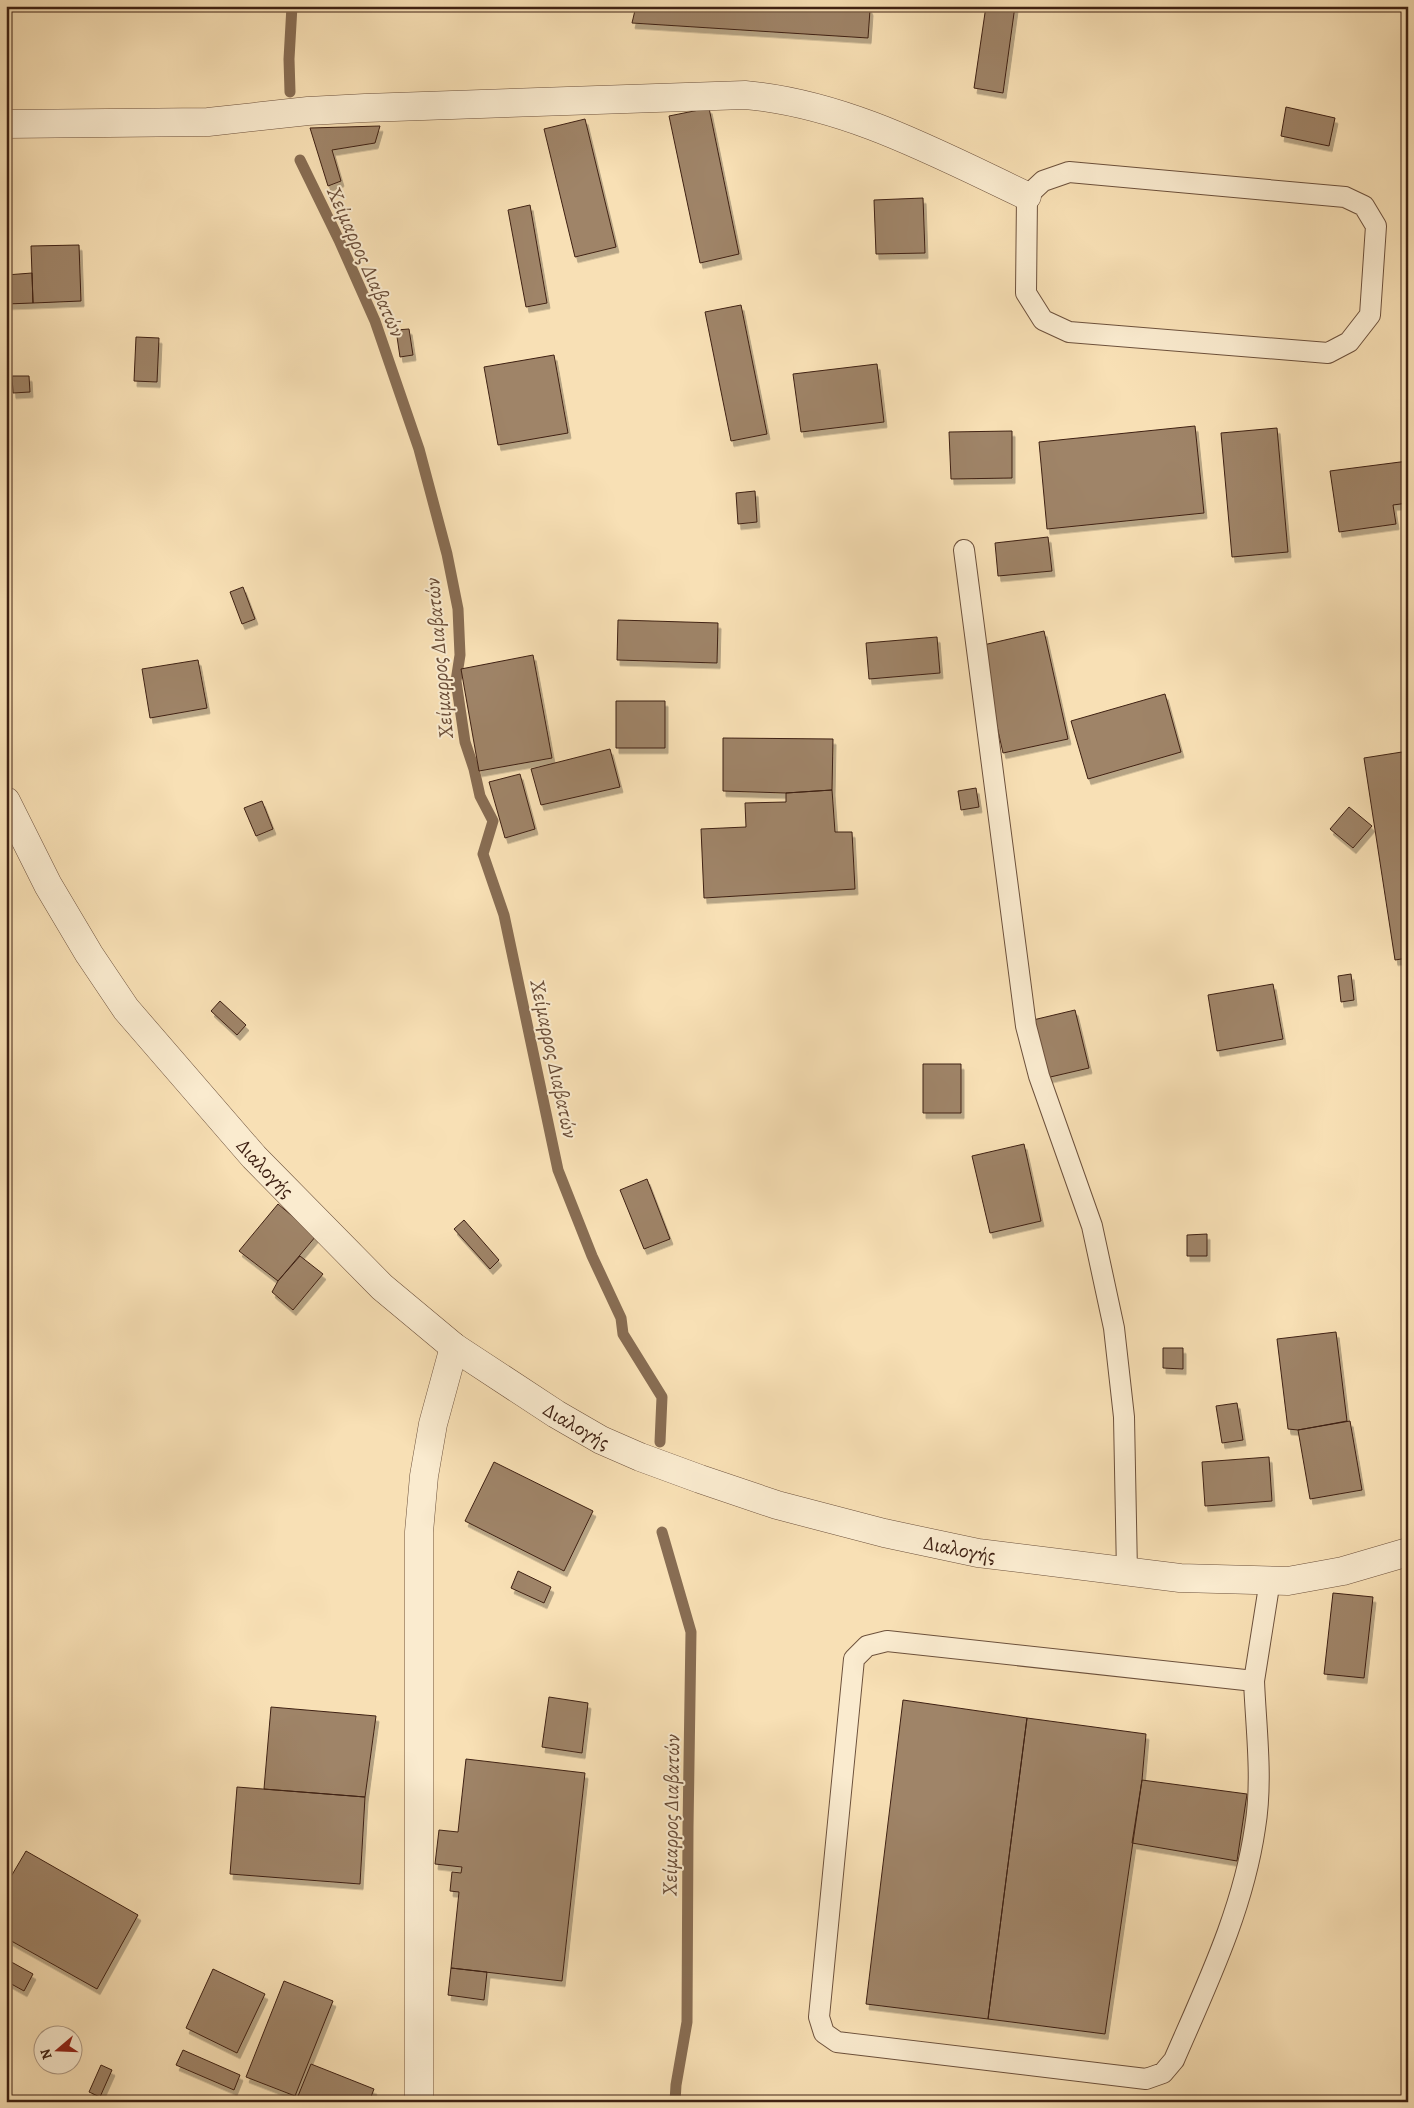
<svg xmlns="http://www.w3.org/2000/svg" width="1414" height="2108" viewBox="0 0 1414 2108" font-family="Alegreya,serif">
<defs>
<filter id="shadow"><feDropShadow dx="3" dy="5.5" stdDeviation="0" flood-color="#0004"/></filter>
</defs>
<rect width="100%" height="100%" fill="#f8e0b5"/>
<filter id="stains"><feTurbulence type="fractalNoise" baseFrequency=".004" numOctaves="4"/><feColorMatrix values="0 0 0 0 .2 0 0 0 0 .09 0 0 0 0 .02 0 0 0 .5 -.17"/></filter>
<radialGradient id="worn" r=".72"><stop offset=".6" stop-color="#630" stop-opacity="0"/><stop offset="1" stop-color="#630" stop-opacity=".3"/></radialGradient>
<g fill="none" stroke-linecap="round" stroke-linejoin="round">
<path stroke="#886d53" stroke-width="11" d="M290 92 289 59 292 6
M300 160 339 240 375 321 419 449 447 554 458 609 460 655 456 681 465 742 474 769 480 796 493 821 483 854 504 915 558 1170 592 1256 621 1318 623 1334 662 1397 660 1442
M662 1532 691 1632 688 1828 687 2022 676 2085 675 2102"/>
</g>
<path fill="#9f8467" stroke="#3f2113" filter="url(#shadow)" d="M636 6H868L870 10 868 38 632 23Z
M986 6H1015L1003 93 974 88Z
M1286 107 1335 118 1329 146 1281 136Z
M709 108 739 254 700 263 669 116Z
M585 119 616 247 575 257 544 129Z
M380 126 375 143 332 150 341 181 328 186 310 128Z
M923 198 925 253 876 254 874 200Z
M530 205 547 303 526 307 508 210Z
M79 245 81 301 33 303 31 246Z
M32 273 33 303 6 304V275Z
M741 305 767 434 731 441 705 312Z
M409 329 413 355 400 357 396 330Z
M136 337 159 338 157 382 134 381Z
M554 355 568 433 498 445 484 367Z
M877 364 884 422 801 432 793 374Z
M12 376H29L30 392 13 393Z
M1195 426 1204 513 1047 529 1039 442Z
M1277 428 1288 552 1232 557 1221 433Z
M1012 431V478L951 479 949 432Z
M1408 461V503L1393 505 1396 524 1339 532 1330 471Z
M755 491 757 522 738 524 736 493Z
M1048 537 1052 571 998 576 995 543Z
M243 587 255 619 242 624 230 592Z
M618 620 718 623 717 663 617 660Z
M1044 631 1068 739 1003 753 979 646Z
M937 637 940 673 869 679 866 643Z
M533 655 552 758 479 771 461 669Z
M198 660 207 708 150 718 142 669Z
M1165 694 1181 752 1088 779 1071 721Z
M616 701H665V748H616Z
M723 738 833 739 832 790 786 793 723 791Z
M610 749 620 787 541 805 531 769Z
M1402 752 1408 787V958L1395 960 1364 758Z
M520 774 535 829 505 838 489 782Z
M976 788 979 807 961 810 958 791Z
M832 790 835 832H852L855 889 704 898 701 829 746 827 745 803 786 802V793Z
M262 801 273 829 256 836 244 808Z
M1349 807 1372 826 1353 848 1330 829Z
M1351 974 1354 1000 1341 1002 1338 976Z
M1273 984 1283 1039 1217 1051 1208 995Z
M220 1001 246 1025 237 1035 211 1011Z
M1075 1010 1089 1068 1046 1078 1033 1020Z
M923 1064H961V1113H923Z
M1024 1144 1041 1221 990 1233 972 1156Z
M647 1179 670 1239 644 1249 620 1190Z
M278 1204 316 1236 278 1281 239 1251Z
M464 1220 499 1260 490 1269 454 1229Z
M1207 1234V1256H1187V1235Z
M300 1256 323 1274 293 1310 272 1292 278 1281Z
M1336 1332 1347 1421 1298 1430 1288 1429 1277 1339Z
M1163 1348H1183V1369L1163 1368Z
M1237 1403 1243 1440 1222 1443 1216 1406Z
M1350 1421 1362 1490 1310 1499 1298 1430Z
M1269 1457 1272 1501 1205 1506 1202 1462Z
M494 1462 593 1511 564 1571 465 1521Z
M518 1571 551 1587 544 1603 511 1588Z
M1333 1593 1373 1597 1364 1678 1324 1674Z
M549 1697 588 1703 582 1753 542 1747Z
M903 1700 1027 1718 988 2019 866 2004Z
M271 1707 376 1716 365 1797 264 1789Z
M1027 1718 1146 1734 1142 1780 1105 2034 988 2019Z
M466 1759 585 1773 562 1981 451 1968 459 1892 450 1891 452 1872 461 1873 462 1867 435 1864 439 1830 458 1832Z
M1142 1780 1247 1794 1237 1861 1132 1843Z
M237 1787 365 1797 360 1884 230 1874Z
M26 1851 138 1915 97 1989 6 1938V1885Z
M6 1959 33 1974 24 1991 6 1981Z
M451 1968 487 1972 484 2000 448 1995Z
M213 1969 265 1994 237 2053 186 2028Z
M284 1981 333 2001 295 2096 246 2077Z
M183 2050 240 2075 234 2090 176 2065Z
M311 2064 374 2089 369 2102 296 2101Z
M101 2065 112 2070 100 2097 89 2092Z"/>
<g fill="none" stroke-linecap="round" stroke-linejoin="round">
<defs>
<path id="lane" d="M1069 172 1345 197 1364 206 1376 226 1370 315 1349 342 1328 353 1069 332 1043 320 1026 293 1027 196 1043 181Z
M964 550 1026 1026 1039 1076 1092 1226 1114 1328 1124 1417 1127 1573
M1254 1681C1256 1729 1263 1780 1255 1828 1243 1910 1207 1984 1174 2060L1163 2073 1146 2079 837 2042 824 2033 819 2017 854 1659 867 1646 887 1641 1254 1681 1270 1580"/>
<g id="street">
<path d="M6 124 208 122 308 111 365 108 745 95C846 104 936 153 1027 196"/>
<path id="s1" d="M6 801 48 885 89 954 126 1009 254 1157 382 1287 454 1347 556 1414 601 1440 640 1457 700 1479 777 1505 884 1533 978 1553 1180 1578 1288 1581 1343 1571 1408 1552"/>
<path d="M419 2102V1532L424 1476 433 1424 454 1347"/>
</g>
</defs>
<use href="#lane" stroke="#6d513c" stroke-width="22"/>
<use href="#street" stroke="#6d513c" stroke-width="29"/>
<use href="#lane" stroke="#faebcf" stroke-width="20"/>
<use href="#street" stroke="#faebcf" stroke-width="28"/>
</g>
<g text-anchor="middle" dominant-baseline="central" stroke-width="4" stroke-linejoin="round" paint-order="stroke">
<g font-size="20" fill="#3f2113" stroke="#faebcf">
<text stroke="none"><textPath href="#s1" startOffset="452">Διαλογής</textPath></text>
<text stroke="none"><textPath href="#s1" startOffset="858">Διαλογής</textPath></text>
<text stroke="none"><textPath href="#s1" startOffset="1262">Διαλογής</textPath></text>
</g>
<g font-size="21" font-style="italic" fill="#6a4d38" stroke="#faebcf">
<text transform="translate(366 262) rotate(66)">Χείμαρρος Διαβατών</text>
<text transform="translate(439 658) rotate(-95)">Χείμαρρος Διαβατών</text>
<text transform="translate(554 1059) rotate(78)">Χείμαρρος Διαβατών</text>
<text transform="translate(671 1815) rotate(-89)">Χείμαρρος Διαβατών</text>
</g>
</g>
<rect width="1414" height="2108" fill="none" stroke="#f8e0b5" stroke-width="25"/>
<rect x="8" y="8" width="1399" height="2093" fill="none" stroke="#3f2113" stroke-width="2.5"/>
<rect x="12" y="12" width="1389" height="2083" fill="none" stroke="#3f2113"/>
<g transform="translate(58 2050) rotate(251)"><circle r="24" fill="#faebcf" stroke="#af9a84"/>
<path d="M0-4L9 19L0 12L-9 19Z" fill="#8f2418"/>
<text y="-8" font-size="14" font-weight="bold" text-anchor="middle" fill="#3f2113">N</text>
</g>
<rect width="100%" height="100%" filter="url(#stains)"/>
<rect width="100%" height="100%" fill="url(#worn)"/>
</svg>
